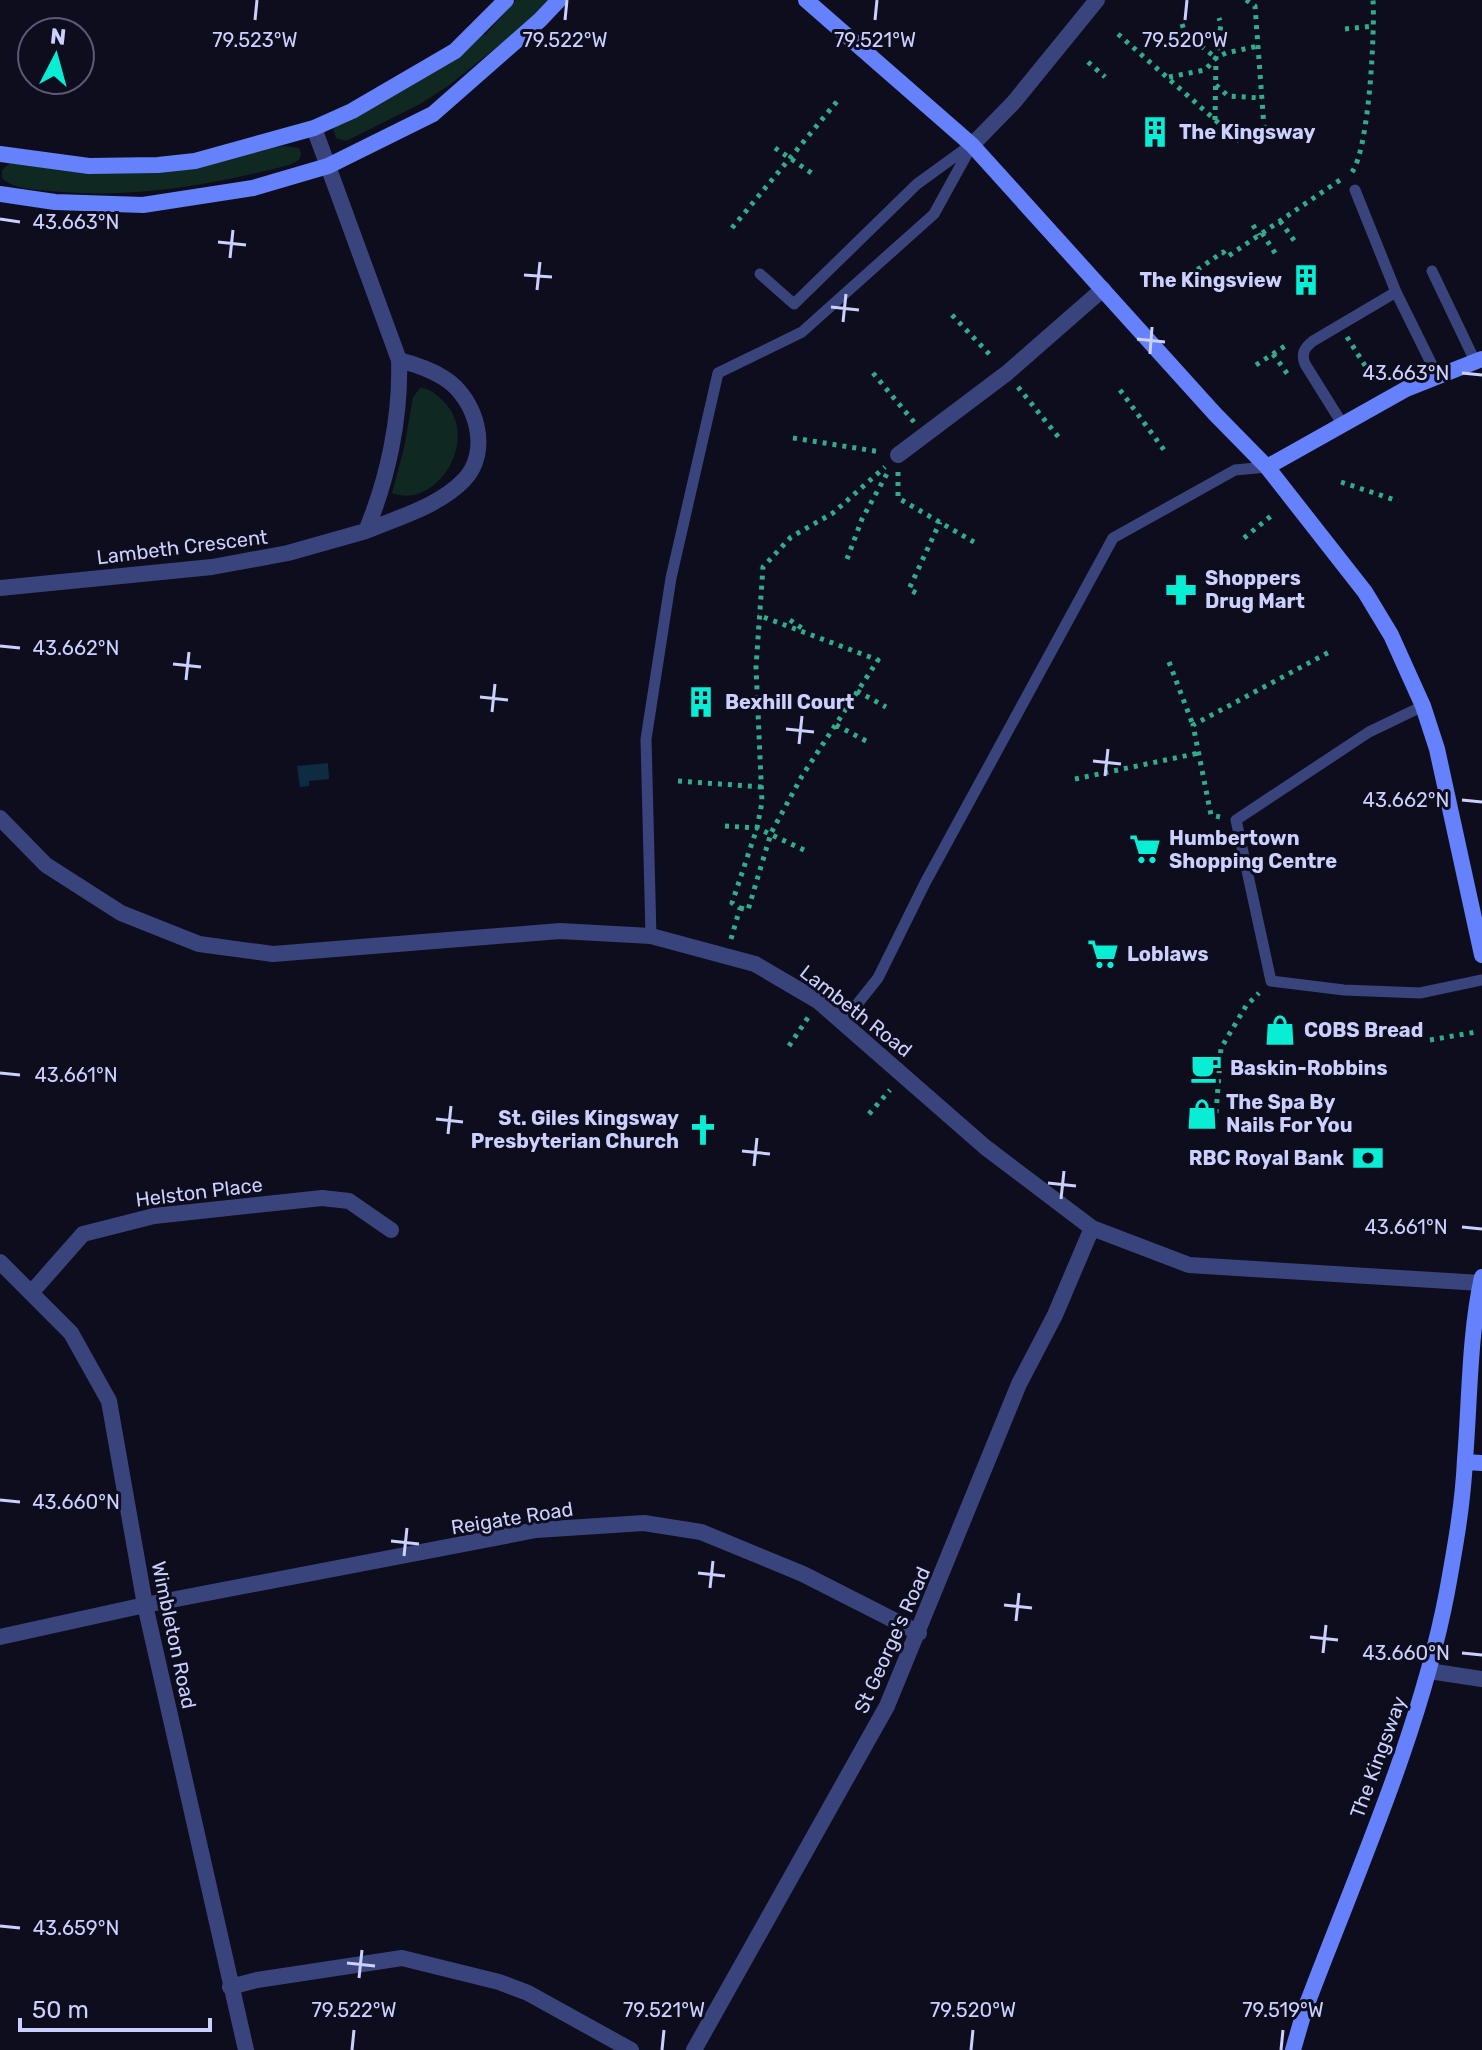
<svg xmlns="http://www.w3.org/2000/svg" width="1482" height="2050" viewBox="0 0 1482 2050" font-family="Rubik,sans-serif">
<rect width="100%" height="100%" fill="#0d0d1e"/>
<path fill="#102822" d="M516 0H551L516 32 448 86 420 104 346 141 336 138 333 129 336 124 471 39 486 34Z
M284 146 299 148 301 154 299 160 289 165C207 186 135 199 49 191 34 189 13 189 2 178V170L10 163 64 168Z
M420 388C430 388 434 393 441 399 484 437 436 511 392 493L404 448 413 397Z"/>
<path fill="#0d2c42" d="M328 763 329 779 309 781V786L300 787 297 766Z"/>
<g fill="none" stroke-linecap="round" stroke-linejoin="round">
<path stroke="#31ac8b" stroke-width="5" stroke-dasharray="4 6" stroke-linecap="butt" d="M1246 0 1255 6 1264 127
M1182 24 1185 33 1216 58
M1345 29 1374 26
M1118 34 1239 141
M1088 62 1105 77
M1169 77 1205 70 1216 58 1226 53 1258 46
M1216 85 1228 96 1262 98
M1215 120 1216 58 1221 24 1219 18
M775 148 813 174
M1352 172C1369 149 1375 32 1373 0
M1280 221 1296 243
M1253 225 1259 235
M732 228 839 99
M1262 233 1277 256
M1181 281 1223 252 1227 257 1340 180
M952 315 993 358
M1347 337 1371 375
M1273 354 1289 376
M1256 365 1288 344
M873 373 914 422
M1018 387 1060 439
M1120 390 1167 454
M793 438 881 452
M898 472V498L974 542
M1341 482 1398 501
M1244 538 1271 516
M847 559 862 519 889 470
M916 593 909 589 940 522
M790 620 806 631
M1169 662 1193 725
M857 691 886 707
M836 725 868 742
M1075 779 1199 753
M678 781 762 787
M1220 817 1211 815 1193 725 1333 650
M725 826 757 828 806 851
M740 908 748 910 771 833 802 776 878 660 758 615
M731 939 740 908 732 903 757 828 762 802 756 667 763 567 791 537 833 513 885 467
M1430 1040 1476 1032
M789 1046 809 1016
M1216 1113 1221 1048 1246 1006 1259 993
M869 1114 890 1090"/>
<path stroke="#39447c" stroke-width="11" d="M1355 190 1396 292 1437 375
M1432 271 1475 361
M760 274 794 304 917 184 968 147
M1343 425 1305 364C1301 354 1304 348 1313 341L1396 292
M1423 706 1369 732 1236 820 1271 981 1344 990 1420 993 1482 980
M651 936 646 739 671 578 718 373 802 332 934 214 972 145
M843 1022 878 978 925 883 1113 538 1235 470 1267 467"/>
<path stroke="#39447c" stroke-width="16" d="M972 145 1014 102 1097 0
M898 455 1007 373 1103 289
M366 531C399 517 439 506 464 480 492 451 476 398 444 378 430 369 414 364 399 360
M0 588 212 567 288 553 366 531C388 478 401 417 399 360L314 128
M0 818 46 865 121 913 199 944 273 954 560 931 651 936 755 964 818 1001 985 1147 1092 1228 1189 1265 1481 1283
M0 1262 71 1333 109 1401 145 1605 246 2050
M31 1293 83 1234 154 1216 322 1198 349 1201 391 1230
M0 1637 145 1605 536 1530 644 1523 701 1532 803 1574 919 1633
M1429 1671 1482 1679
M230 1987 257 1980 402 1958 499 1982 528 1993 631 2050
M694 2050 887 1706 1019 1384 1055 1315 1092 1228"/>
<path stroke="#6581fb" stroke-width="16" d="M806 0 972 145 1215 414 1267 467 1365 592 1391 635 1423 706 1437 749 1482 955
M0 154 89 166 158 165 195 161 314 128 352 111 455 51 506 0
M0 194 55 202 143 205 253 188 328 166 433 114 540 20 559 0
M1267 467 1406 389 1482 359
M1465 1462 1482 1463
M1293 2050 1304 2012C1355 1876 1420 1734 1447 1592 1455 1548 1463 1504 1465 1459 1470 1398 1469 1337 1482 1277"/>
</g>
<path fill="none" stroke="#cbd0fe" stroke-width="3" d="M255 20 257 0M565 20 567 0M875 20 877 0M1185 20 1187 0M0 219 20 222M218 242 246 245M230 258 233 230M524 275 552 277M537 290 540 262M831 307 859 310M843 322 846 294M1137 339 1165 342M1150 354 1152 327M1462 373 1482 375M0 646 20 648M173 664 201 667M186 680 189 652M480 697 508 700M492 712 495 684M786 729 814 732M799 744 802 716M1093 761 1121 764M1105 776 1108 749M1462 800 1482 802M0 1073 20 1075M436 1119 463 1122M448 1134 451 1106M742 1151 770 1154M754 1166 757 1138M1048 1183 1076 1186M1061 1199 1064 1171M1462 1227 1482 1229M0 1500 20 1502M391 1541 419 1544M404 1556 407 1528M698 1573 725 1576M710 1588 713 1561M1004 1605 1032 1608M1016 1621 1019 1593M1310 1637 1338 1640M1323 1653 1326 1625M1462 1653 1482 1655M0 1926 20 1928M347 1963 375 1966M359 1978 362 1950M352 2050 354 2030M662 2050 664 2030M971 2050 973 2030M1281 2050 1283 2030"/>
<defs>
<symbol id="building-bare" viewBox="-9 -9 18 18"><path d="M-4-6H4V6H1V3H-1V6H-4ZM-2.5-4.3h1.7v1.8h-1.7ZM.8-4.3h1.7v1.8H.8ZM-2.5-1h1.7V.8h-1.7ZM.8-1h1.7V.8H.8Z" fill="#07eed5" stroke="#0d0d1e" stroke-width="2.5" paint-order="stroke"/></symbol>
<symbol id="pharmacy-bare" viewBox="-9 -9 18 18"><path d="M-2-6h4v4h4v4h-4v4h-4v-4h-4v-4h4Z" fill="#07eed5" stroke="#0d0d1e" stroke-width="2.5" paint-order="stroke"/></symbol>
<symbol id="supermarket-bare" viewBox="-9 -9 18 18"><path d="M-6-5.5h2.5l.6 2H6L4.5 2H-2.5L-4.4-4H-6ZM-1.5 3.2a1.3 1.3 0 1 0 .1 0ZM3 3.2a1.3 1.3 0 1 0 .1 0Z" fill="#07eed5" stroke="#0d0d1e" stroke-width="2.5" paint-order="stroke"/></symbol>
<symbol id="shop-bare" viewBox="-9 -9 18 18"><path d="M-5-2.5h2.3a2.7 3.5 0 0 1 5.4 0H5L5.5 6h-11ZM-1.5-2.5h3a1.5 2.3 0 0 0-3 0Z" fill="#07eed5" stroke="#0d0d1e" stroke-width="2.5" paint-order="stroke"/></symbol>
<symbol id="cafe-bare" viewBox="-9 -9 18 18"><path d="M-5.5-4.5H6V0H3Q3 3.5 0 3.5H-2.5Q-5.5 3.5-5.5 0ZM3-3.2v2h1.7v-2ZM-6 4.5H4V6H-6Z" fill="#07eed5" stroke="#0d0d1e" stroke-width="2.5" paint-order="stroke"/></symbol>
<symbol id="church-bare" viewBox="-9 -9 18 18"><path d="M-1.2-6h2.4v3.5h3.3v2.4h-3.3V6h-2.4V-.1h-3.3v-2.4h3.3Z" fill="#07eed5" stroke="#0d0d1e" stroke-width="2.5" paint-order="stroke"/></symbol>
<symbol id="bank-bare" viewBox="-9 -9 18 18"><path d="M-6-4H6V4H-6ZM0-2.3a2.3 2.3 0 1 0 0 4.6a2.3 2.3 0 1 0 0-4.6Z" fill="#07eed5" stroke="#0d0d1e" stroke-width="2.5" paint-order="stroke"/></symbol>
</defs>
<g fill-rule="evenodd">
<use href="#building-bare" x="1133" y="110" width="44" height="44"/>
<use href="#building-bare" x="1284" y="258" width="44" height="44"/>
<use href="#pharmacy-bare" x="1159" y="568" width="44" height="44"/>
<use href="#building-bare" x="679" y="680" width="44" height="44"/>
<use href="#supermarket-bare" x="1123" y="827" width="44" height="44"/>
<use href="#supermarket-bare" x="1081" y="932" width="44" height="44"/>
<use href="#shop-bare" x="1258" y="1008" width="44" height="44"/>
<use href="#cafe-bare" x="1184" y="1046" width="44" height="44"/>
<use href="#shop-bare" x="1180" y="1092" width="44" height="44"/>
<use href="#church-bare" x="681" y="1108" width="44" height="44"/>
<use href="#bank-bare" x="1346" y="1136" width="44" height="44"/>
</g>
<g text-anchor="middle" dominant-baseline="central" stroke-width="6" stroke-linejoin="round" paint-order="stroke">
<g font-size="20" font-weight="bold" fill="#cbd0fe" stroke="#0d0d1e" text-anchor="start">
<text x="1179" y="132">The Kingsway</text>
<text x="1282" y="280" text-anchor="end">The Kingsview</text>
<text x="1205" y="578">Shoppers<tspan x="1205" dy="23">Drug Mart</tspan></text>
<text x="725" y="702">Bexhill Court</text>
<text x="1169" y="838">Humbertown<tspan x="1169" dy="23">Shopping Centre</tspan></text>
<text x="1127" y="954">Loblaws</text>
<text x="1304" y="1030">COBS Bread</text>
<text x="1230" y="1068">Baskin-Robbins</text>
<text x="1226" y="1102">The Spa By<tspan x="1226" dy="23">Nails For You</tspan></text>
<text x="679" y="1118" text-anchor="end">St. Giles Kingsway<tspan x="679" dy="23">Presbyterian Church</tspan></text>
<text x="1344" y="1158" text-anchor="end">RBC Royal Bank</text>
</g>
<g font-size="20" fill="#cbd0fe" stroke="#0d0d1e">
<text transform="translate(182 547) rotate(-7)">Lambeth Crescent</text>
<text transform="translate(856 1011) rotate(38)">Lambeth Road</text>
<text transform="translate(199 1192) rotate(-7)">Helston Place</text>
<text transform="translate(512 1518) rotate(-9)">Reigate Road</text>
<text transform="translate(174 1635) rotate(78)">Wimbleton Road</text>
<text transform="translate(892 1640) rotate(-66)">St George's Road</text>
<text transform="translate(1378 1757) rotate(-70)">The Kingsway</text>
</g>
</g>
<g font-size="20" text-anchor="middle" fill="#cbd0fe" stroke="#0d0d1e" stroke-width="6" stroke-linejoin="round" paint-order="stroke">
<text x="255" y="47">79.523°W</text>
<text x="565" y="47">79.522°W</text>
<text x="875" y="47">79.521°W</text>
<text x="1185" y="47">79.520°W</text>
<text x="76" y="229">43.663°N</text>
<text x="1406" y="380">43.663°N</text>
<text x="76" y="655">43.662°N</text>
<text x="1406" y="807">43.662°N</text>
<text x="76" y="1082">43.661°N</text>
<text x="1406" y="1234">43.661°N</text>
<text x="76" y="1509">43.660°N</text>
<text x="1406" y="1660">43.660°N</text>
<text x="76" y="1935">43.659°N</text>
<text x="354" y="2017">79.522°W</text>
<text x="664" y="2017">79.521°W</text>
<text x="973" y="2017">79.520°W</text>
<text x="1283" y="2017">79.519°W</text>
</g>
<g transform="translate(56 56) rotate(6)"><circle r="38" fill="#0d0d1e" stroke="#595b78" stroke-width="2"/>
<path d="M0-6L14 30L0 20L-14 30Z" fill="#07eed5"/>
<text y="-12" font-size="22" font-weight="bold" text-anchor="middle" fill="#cbd0fe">N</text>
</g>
<path d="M20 2018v12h190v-12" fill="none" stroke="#cbd0fe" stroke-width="4"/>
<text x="32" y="2018" font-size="24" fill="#cbd0fe" stroke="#0d0d1e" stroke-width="6" paint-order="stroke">50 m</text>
</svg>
